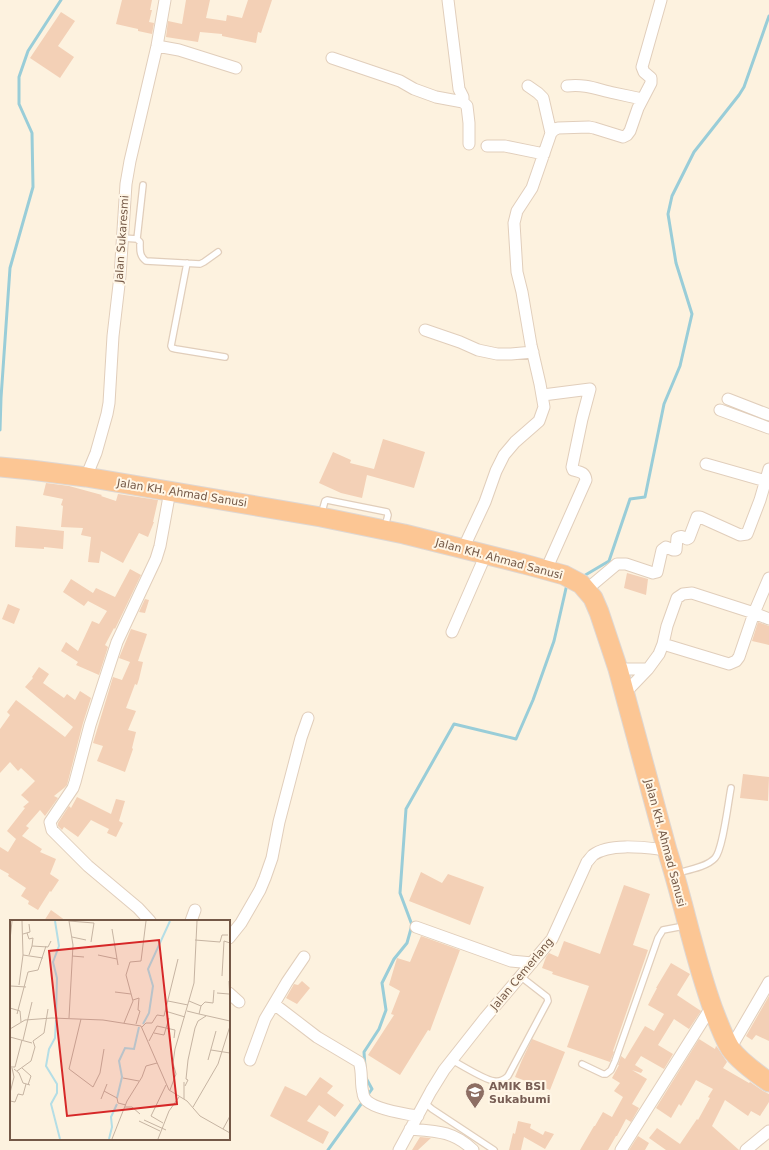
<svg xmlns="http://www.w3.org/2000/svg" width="769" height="1150" viewBox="0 0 769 1150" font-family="'DejaVu Sans',sans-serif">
<rect width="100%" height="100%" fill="#fdf2df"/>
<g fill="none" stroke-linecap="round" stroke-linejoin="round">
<path stroke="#99cdd8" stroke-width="3" d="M0 430 1 398 10 268 33 187 32 133 19 104V77L28 51 61 0
M582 577 609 561 630 499 645 497 664 404 680 366 692 314 676 263 668 214 672 196 694 152 739 95 744 87 769 16
M365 1067 364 1052 379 1029 386 1010 382 983 394 959 407 943 412 925 400 893 406 809 454 724 516 739 533 700 554 641 567 584
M366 1078 372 1089 367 1096
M328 1150 364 1100"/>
</g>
<path fill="#f3d0b6" d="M122 0H152L150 10H152L149 22 154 23 152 34 138 31V29L116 24Z
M186 0H210L206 18 226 21 227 15 242 18 248 0H272L261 33 258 32 256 43 222 36V34L200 32 198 42 166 37 168 21 182 24Z
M61 12 75 21 58 46 74 57 60 78 30 58Z
M383 439 425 452 414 488 367 475 362 498 341 493 319 483 333 452 351 460 350 463 374 469Z
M46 483 69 486 102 495 101 496 116 501 118 494 158 500 153 522H154L148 537 139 533 123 563 101 551 99 563 88 562 91 537 81 535 83 528 61 527 63 506 61 505 63 499 43 495Z
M16 526 64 531 63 549 44 547V549L15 547Z
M130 569 141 575 115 629 114 628 105 645 108 647 99 675 76 665 78 662 61 651 66 642 78 651 92 621 99 624 107 611 88 601 84 606 63 592 71 579 93 593 96 588 115 597Z
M627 573 648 579 646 595 624 588Z
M145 599 149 600 145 613 139 612Z
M8 604 20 609 14 624 2 619Z
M758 622 769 626V645L752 641Z
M131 629 147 634 138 661 143 662 139 679 137 685 135 684 126 708 136 711 128 730 136 732 132 748 133 749 125 772 97 761 103 746 93 743 113 677 122 680 130 662 119 658Z
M39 667 49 674 43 683 64 698 67 694 75 700 80 691 91 698 83 723 67 785 64 788 54 796 58 798 45 816 40 810 26 826 29 828 22 836 42 849 40 852 56 859 50 874 59 880 51 892 50 891 38 910 28 904 29 901 21 896 26 888 8 876 9 874 0 869V847L8 852 16 839 7 831 25 808 23 807 29 802 21 795 35 781 21 768 18 771 10 762 0 773V729L10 715 7 712 16 700 65 737 73 727 25 687 33 678 32 677Z
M743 774 769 777 768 801 740 798Z
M77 797 111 814 116 799 125 801 119 821 123 823 116 837 107 833 109 829 91 820 78 837 64 827 62 830 58 826V823L69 806 71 808Z
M421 872 442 883 448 874 484 887 470 925 409 901Z
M624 885 650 894 633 945 648 950 613 1051 614 1052 610 1062 567 1047 589 986 552 974 553 972 542 968 546 957 549 953 558 957 564 941 600 954Z
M51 910 58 915 66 921H44Z
M421 936 460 950 430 1031 428 1030 400 1075 368 1055 394 1015 391 1014 400 991 389 985 397 958 410 962Z
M671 963 690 974 677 995 701 1011 689 1029 674 1019 658 1045 673 1054 664 1069 641 1056 635 1065 643 1070 641 1073 632 1070 647 1079 632 1104 639 1108 631 1122 626 1119 617 1136H616L608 1150H580L594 1126H595L603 1112 612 1117 623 1097 614 1091 620 1083 612 1078 619 1065H618L621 1056 625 1059 645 1026 654 1031 664 1014 648 1005 657 988H656Z
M302 981 310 988 297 1004 286 998 294 984 298 985Z
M769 996V1041L756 1035 752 1040 746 1036Z
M532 1039 565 1052 550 1090 515 1077 522 1060Z
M699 1039 715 1049 716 1046 717 1047 727 1062 723 1068 749 1083 750 1082 763 1091 769 1094V1102L760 1116 751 1111 748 1116 725 1100 712 1126 739 1150H666L649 1138 657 1128 680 1144 697 1119 698 1120 710 1098 708 1097 713 1089 696 1080 681 1106 679 1104 671 1118 656 1108Z
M320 1077 333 1086 327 1093 344 1105 335 1117 319 1105 307 1121 329 1132 323 1144 270 1116 285 1086 306 1096Z
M518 1121 531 1124 530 1128 543 1135 545 1131 554 1134 545 1149 524 1137 521 1150H509L513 1133 515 1134Z
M638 1136 649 1143 645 1150H629Z
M420 1137 431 1138 418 1150H412Z"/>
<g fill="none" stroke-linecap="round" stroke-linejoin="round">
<defs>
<path id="service" d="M123 238 137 239 140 242C140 249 139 256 146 261L200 264 204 262 218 252
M137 239 143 185
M187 263 171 346 172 348 176 349 225 357
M321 515 325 501 327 500 387 512 388 515 385 527
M677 873C688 870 707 867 715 858 723 849 728 803 731 788
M452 1060C461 1065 485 1080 494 1081 500 1082 504 1080 508 1076L548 1001 547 997 520 976
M582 1064 603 1074H606L611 1070 615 1061 658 938 663 930 684 926
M425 1103 432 1109 494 1150"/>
<path id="minor" d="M448 0 459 89 463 97V102L467 106 469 123V144
M157 46 179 50 236 68
M332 58 400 81 414 89 436 97 463 102
M528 86 538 93 543 98 551 133
M567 86C586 84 596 89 614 93 623 95 633 97 642 99
M487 146H505L544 154
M425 330 460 342 478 350 497 354H511L533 352
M543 395 590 389 582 419 572 467 573 470C580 472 585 472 586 480L546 570
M728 399 769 415
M720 410 769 428
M706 464 766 481
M86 477 96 453 107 414 109 403 113 336 120 276 126 184 130 161 157 46 165 0
M463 549 485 502 496 471 504 455 515 442 539 421 544 407 540 384 531 345 522 292 517 272 514 223 517 211 532 188 551 133 554 130 558 128 589 127 594 128 623 137 627 135 630 131 638 108 651 83V78L644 72 642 67 661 0
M586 590 617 564H626L653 573 657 572 662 550 666 547 673 550H676L677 538C681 535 683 537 687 539L689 538 697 517H700L740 535 747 534 760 500 769 469
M452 632 486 554
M663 644 729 664 736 661 739 657 754 613 769 578
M618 669H648
M625 693 648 669 659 654 663 644 667 626 677 598 683 594 692 593 754 613 769 619
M150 921 138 908 88 866 52 830 50 822 73 788 75 782 90 725 117 642 156 559 160 546 170 491
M191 921 195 910
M416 927 511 961 532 963
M229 938 241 923 260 890 265 878 272 858 279 822 301 738 308 718
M229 993 239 1002
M274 1004 317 1037 359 1062C363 1072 360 1083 363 1093 363 1096 365 1099 367 1101 376 1109 405 1114 418 1116
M730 1049 769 982
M250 1060 265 1019 287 982 304 957
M410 1129C436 1131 454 1131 473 1150
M399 1150 431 1091 444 1070 485 1018 552 939 587 862C589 860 591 857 593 855 610 842 648 848 667 850
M621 1150 712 1006
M746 1150 769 1131"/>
<path id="trunk" d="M0 467 31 470 86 477 321 517 404 534 524 564 564 575 581 584 593 598 599 612 618 669 667 850C684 903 694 957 713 1009 718 1022 723 1036 730 1048 739 1061 756 1073 769 1082"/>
</defs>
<use href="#service" stroke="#e1cebb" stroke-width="8"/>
<use href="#minor" stroke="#e1cebb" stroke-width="13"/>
<use href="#trunk" stroke="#ded7d3" stroke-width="21"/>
<use href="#service" stroke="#fff" stroke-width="5.5"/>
<use href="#minor" stroke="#fff" stroke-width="11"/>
<use href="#trunk" stroke="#fcc694" stroke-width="19"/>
</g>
<defs>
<symbol id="university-pin" viewBox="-11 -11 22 30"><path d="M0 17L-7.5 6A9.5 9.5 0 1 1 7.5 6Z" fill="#8d6e63" stroke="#fff6e6"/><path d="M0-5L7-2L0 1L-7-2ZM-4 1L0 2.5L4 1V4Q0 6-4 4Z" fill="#fff"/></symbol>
</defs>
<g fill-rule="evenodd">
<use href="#university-pin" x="464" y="1081" width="22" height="30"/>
</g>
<g text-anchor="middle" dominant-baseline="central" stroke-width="4" stroke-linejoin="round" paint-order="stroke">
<g font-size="11" fill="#745846" stroke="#fff6e6">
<text transform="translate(122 239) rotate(-86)">Jalan Sukaresmi</text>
<text transform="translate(182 493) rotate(9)">Jalan KH. Ahmad Sanusi</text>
<text transform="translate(499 559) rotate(15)">Jalan KH. Ahmad Sanusi</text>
<text transform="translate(665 843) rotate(75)">Jalan KH. Ahmad Sanusi</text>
<text transform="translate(522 974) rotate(-50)">Jalan Cemerlang</text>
</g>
<g font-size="11" font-weight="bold" fill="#785e54" stroke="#fff6e6" text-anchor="start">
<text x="489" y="1086">AMIK BSI<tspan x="489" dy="13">Sukabumi</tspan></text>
</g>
</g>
<g transform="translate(10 920)">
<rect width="220" height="220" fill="#fdf2df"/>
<path fill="none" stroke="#b4dee6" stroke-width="2" d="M45 1 49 26 43 42 47 58 46 95M46 100 45 118 39 129 36 146 47 164V173L41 184 50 219M133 104 139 93 143 66 138 49 160 1M107 178 112 157 109 141 115 128 124 129 129 107M99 219 102 207 101 197 107 184"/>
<path fill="none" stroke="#c6b4a2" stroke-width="1" d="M12 1 13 35M59 1 84 3 81 22M102 9 108 45M17 13 19 19 23 18 22 26M13 14 20 12 19 4M62 17 76 20M0 20 2 1M185 20 210 22 212 15H218M19 35 22 26 38 27 41 21M88 35 107 39M62 36 74 37M212 56 214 21 220 23M219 61 220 82M9 65 13 35 33 38M1 66 16 67M105 72 121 74M207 73 219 74M123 80 129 78 128 90 130 91 126 104M158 81 178 85M179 81 191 86 189 94 220 101M191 86 195 82 203 83 204 70M0 88 10 91 11 102M155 91 175 97M177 91 189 94M7 94 18 52 28 50 36 26M59 98 63 25 59 1M71 99 59 149 83 167 90 153 94 129M114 103 123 81 116 55 120 42 131 41 136 1M132 107 136 103H142L147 95 154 96 168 39M0 109 15 100 42 98 93 100 131 106 159 170 177 181 190 196 220 213M144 113 154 115 159 98M0 117 22 123M13 120 22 82M139 121 147 106 165 110 164 118M201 130 220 133M198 140 206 111M0 147H5L12 120M12 148 21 156 18 165M4 149 9 153 13 163 20 165M7 151 21 141 25 127 23 121 34 113 38 89M113 158 129 161M175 166 178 160 176 159 178 140 185 108 188 101 196 96M160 170 166 154 163 143 165 129 184 63 187 1M94 171 107 178 108 183 116 185M0 173 4 157 2 148M91 179 97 164M174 179V162M0 181 5 182 8 174 13 175 16 164M115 187H122L130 194M183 187 208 144 220 106M134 200 156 210M129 201 150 211M153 203 141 196 156 165M213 209 220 196M102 219 117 181 132 157 136 146 147 143M148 219 159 191 169 177"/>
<path fill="#d62828" fill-opacity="0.15" stroke="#d62828" stroke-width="2" d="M149 20 167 184 57 196 39 31Z"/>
<rect width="220" height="220" fill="none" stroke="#745846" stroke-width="2"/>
</g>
</svg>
